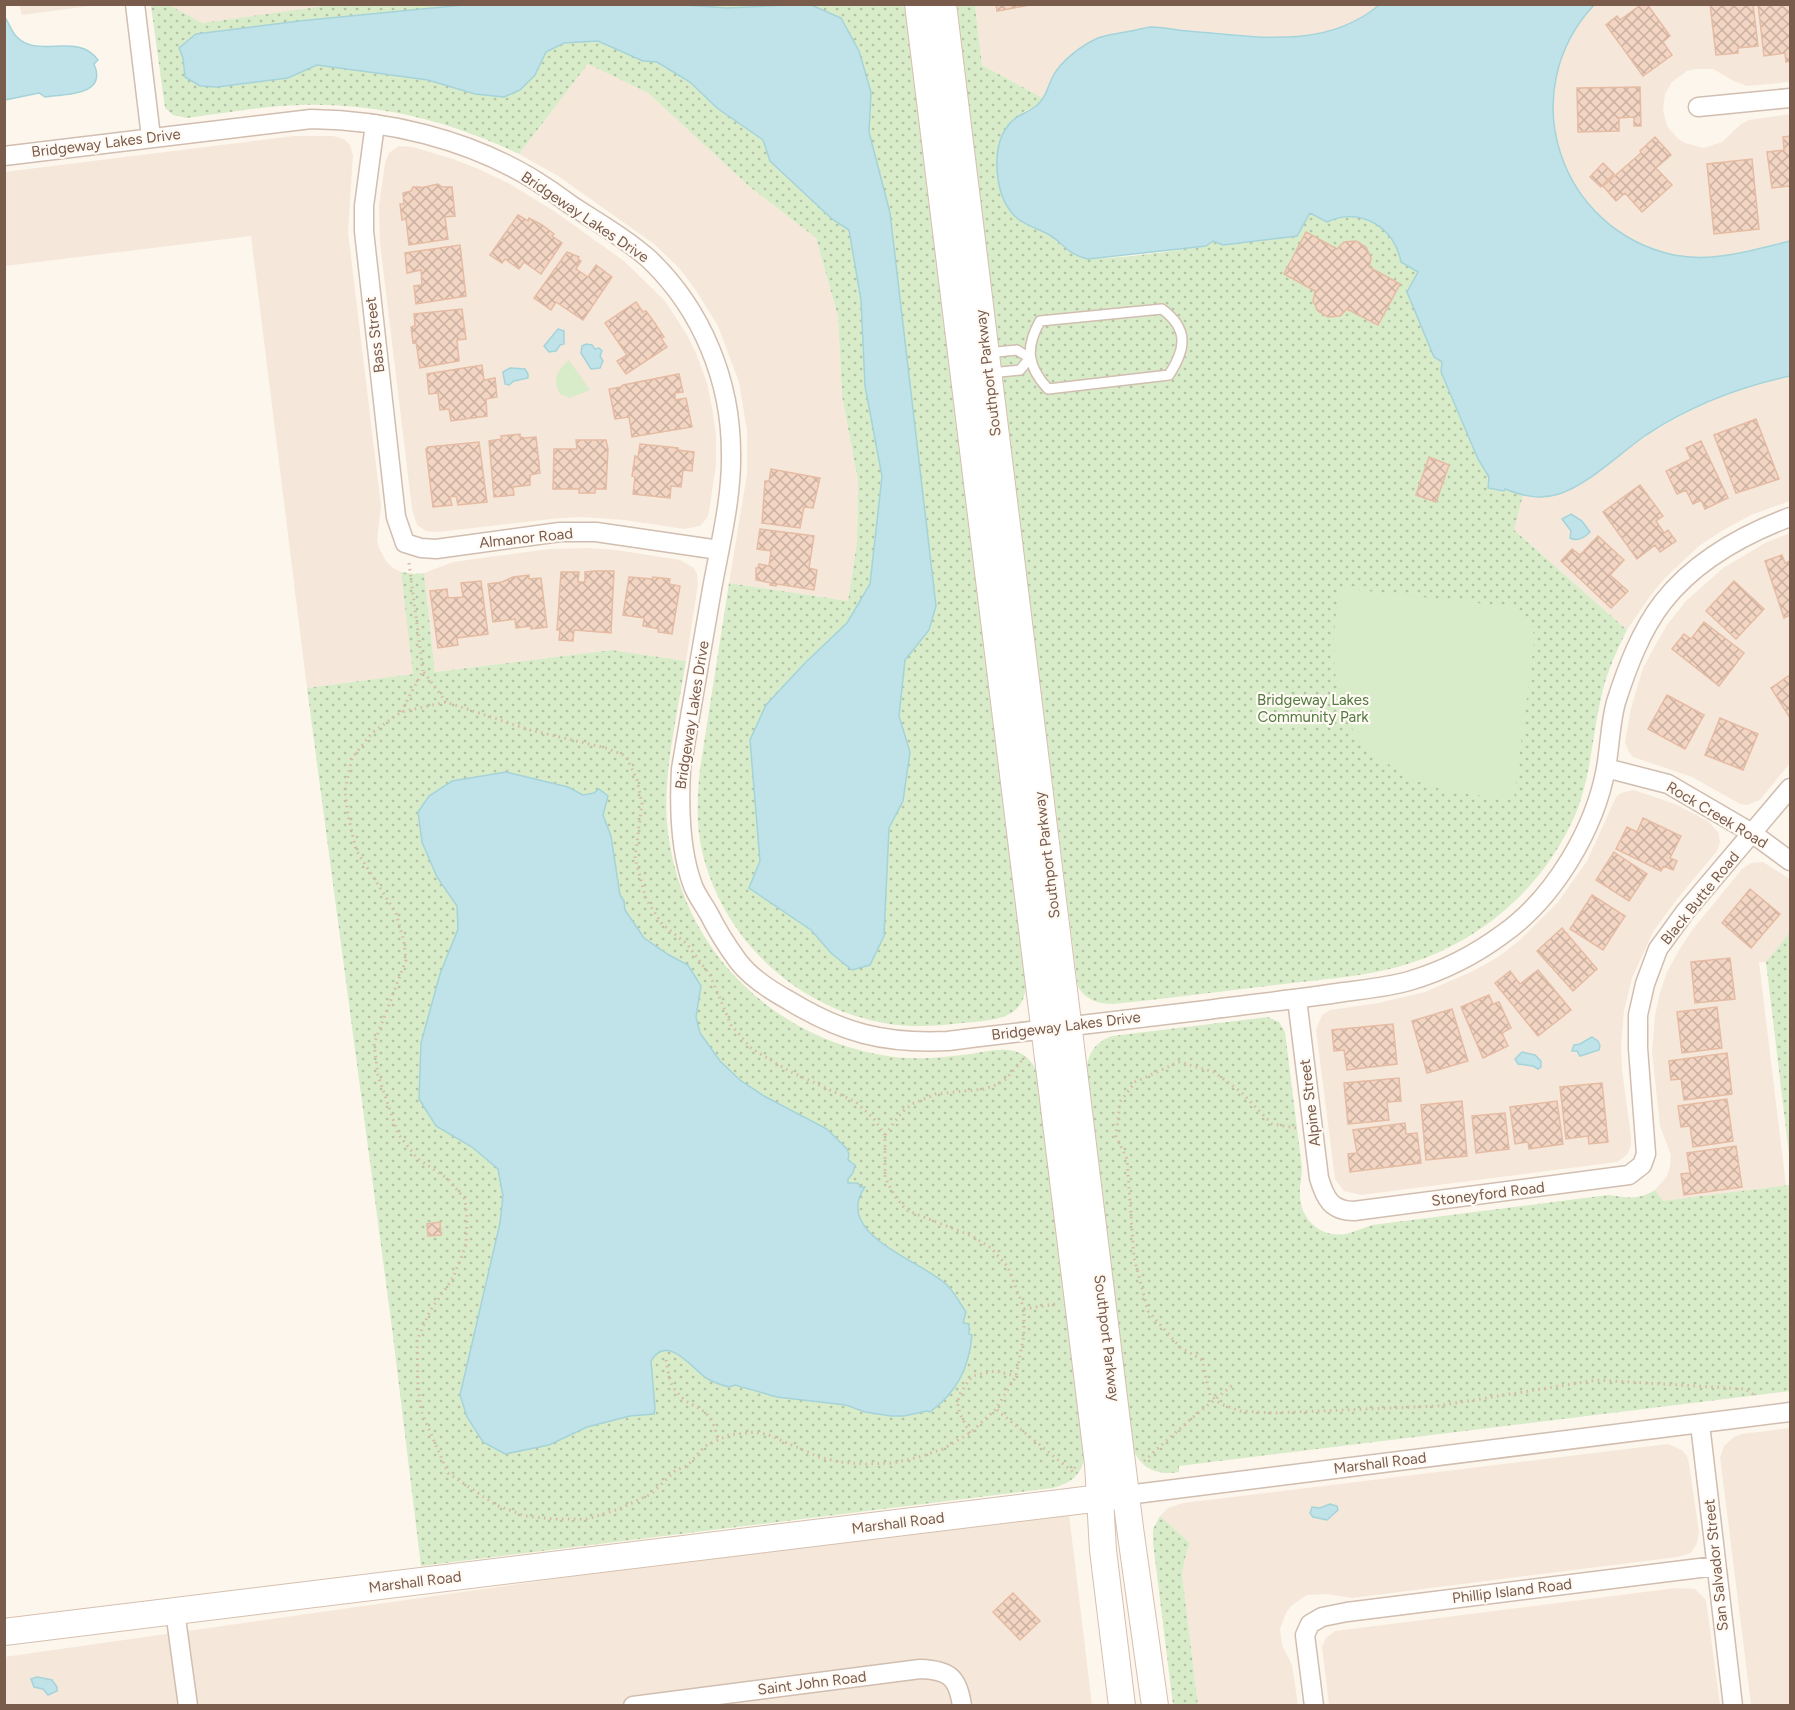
<svg xmlns="http://www.w3.org/2000/svg" width="1795" height="1710" viewBox="0 0 1795 1710" font-family="Figtree,sans-serif">
<defs>
<pattern id="grass-dots" width="8" height="8" patternUnits="userSpaceOnUse" patternTransform="scale(1.5)"><rect width="8" height="8" fill="#d8ecc9"/><path d="M2 2h.1M6 6h.1" fill="none" stroke="#b4c2a5" stroke-width="1.8" stroke-linecap="round"/></pattern>
<pattern id="building-cross-hatch" width="8" height="8" patternUnits="userSpaceOnUse" patternTransform="scale(1.5)"><rect width="8" height="8" fill="#f3d5c3"/><path d="M0 0l8 8M0 8l8-8" fill="none" stroke="#cab0a1"/></pattern>
</defs>
<rect width="100%" height="100%" fill="#fdf6ec"/>
<path fill="#f5e8da" d="M19 5V4L98 5 22 15Z
M169 5H340L201 23Z
M975 5H1379L1355 21 1338 29 1301 38 1256 36 1151 27 1075 53 1055 73 1043 98 982 65Z
M1594 5H1790V82L1747 86 1734 81 1713 69H1696L1687 71 1672 82 1665 94 1663 110 1667 126 1677 138 1685 143 1704 148 1722 142 1741 124 1749 120 1790 114V241L1724 256 1702 258 1673 255 1650 248 1627 237 1597 214 1585 200 1576 188 1562 159 1556 140 1553 107 1557 70 1564 50 1580 22Z
M588 64 648 93 750 187 816 238 838 317 842 396 858 481 857 541 848 601 729 583 747 474V431L739 382 718 326 695 289 680 269 654 244 558 176 519 154Z
M294 136H333L344 139 350 145 353 155 348 232 381 506 377 540 379 548 386 561 393 568 401 572 414 674 307 688 251 236 5 266 4 172Z
M399 146 413 147 453 159 481 170 510 184 554 211 624 261 665 301 687 335 696 353 707 383 713 413 716 434V465L709 512 707 518 700 526 684 529 625 520 580 517 551 519 438 532 426 531 417 525 412 509 380 243 379 206 385 163 389 153Z
M1790 376V501L1751 515 1720 532 1699 546 1664 579 1648 599 1627 630 1513 529 1523 495 1533 497 1579 485 1646 435 1697 407 1747 387Z
M1790 533V763L1760 800 1747 805 1740 804 1692 777 1633 757 1629 752 1625 742 1631 708 1643 668 1656 644 1667 625 1686 601 1723 568 1765 543Z
M587 548 616 550 680 560 694 568 697 574 698 584 686 661 612 650 435 672 424 573 453 562 549 549Z
M1634 790 1675 804 1708 821 1718 832 1720 842 1717 851 1677 899 1653 932 1632 978 1624 1011 1621 1046 1622 1069 1631 1137V1145L1627 1155 1617 1162 1361 1195 1344 1191 1335 1179 1316 1030 1322 1015 1330 1010 1378 1003 1425 992 1473 971 1498 957 1520 940 1558 902 1587 861 1616 797 1621 793Z
M1763 862 1790 879V932L1766 962H1759L1786 1186 1662 1202 1655 1190 1667 1176 1670 1167 1671 1155 1660 1126 1652 1052 1655 1015 1660 993 1667 972 1679 950 1693 929 1742 869 1751 863Z
M1790 1428V1705H1751L1720 1457 1724 1446 1734 1437 1742 1434Z
M1668 1444 1682 1450 1687 1456 1689 1464 1699 1532 1697 1543 1691 1553 1678 1557 1352 1598 1326 1594 1307 1595 1291 1606 1286 1613 1280 1629 1282 1645 1292 1665 1298 1705 1198 1706 1182 1574 1186 1554 1190 1543 1160 1516 1168 1508 1183 1503Z
M1068 1506 1092 1705 5 1706 4 1657Z
M1676 1588 1695 1589 1706 1600 1720 1705H1329L1322 1647 1326 1638 1335 1631Z"/>
<path fill="url(#grass-dots)" d="M340 4 905 5 1026 978C1028 1021 993 1020 962 1023 936 1026 910 1028 884 1023 796 1007 723 940 702 851 696 825 697 797 700 769L729 583 848 601 857 541 858 481 842 396 838 317 816 238 750 187 648 93 588 64 519 154C449 121 379 103 301 105 263 106 225 113 187 118L173 115 165 108 151 6 169 5 202 23Z
M955 5H975L982 65 1043 98 1037 106 1023 112 1001 192C1009 220 1024 221 1047 234 1058 240 1065 250 1077 256 1094 264 1182 249 1206 246L1213 241 1223 245 1310 213 1327 221C1361 206 1394 228 1401 262L1418 272 1438 358 1443 365 1441 372 1478 458 1490 477 1505 489 1523 495 1514 530 1627 630C1616 652 1606 674 1601 698 1592 737 1591 776 1576 813 1544 888 1479 944 1401 966 1363 977 1323 979 1284 984 1227 991 1170 998 1113 1004 1098 1004 1086 1000 1078 987Z
M401 572 415 574 424 573 435 672 612 650 686 661C678 711 663 772 667 822 677 946 772 1041 894 1057 920 1060 946 1057 971 1054 983 1052 996 1049 1007 1050 1022 1051 1032 1059 1037 1073L1085 1455C1082 1475 1071 1483 1053 1488L421 1566 392 1328 307 688 413 674Z
M1790 932V1163L1766 962Z
M1268 1017 1279 1022 1285 1032 1302 1168C1302 1177 1299 1187 1300 1196 1301 1220 1321 1238 1345 1234 1354 1232 1363 1228 1372 1225L1608 1195C1626 1197 1638 1201 1655 1190L1663 1201 1790 1185V1391L1179 1466V1472C1157 1476 1139 1468 1132 1446L1087 1074C1086 1055 1095 1042 1112 1036Z
M1160 1516 1190 1543 1186 1554 1182 1574 1198 1705H1173L1153 1543V1529Z"/>
<path fill="#d8ecc9" d="M569 360 590 390 570 398 560 394C552 380 557 370 569 360Z
M1340 588 1513 607 1535 635 1514 798C1486 796 1455 795 1428 785 1406 778 1366 752 1354 732 1329 690 1331 635 1340 588Z"/>
<path fill="#bfe3e8" stroke="#a5d3da" stroke-width="1.5" d="M463 5 670 4 727 8 809 4 841 18 859 51 871 92 869 132 890 213 936 606 929 630 905 660 899 716 910 752 903 801 889 828 884 936 870 965 852 970 831 953 811 930 749 888 760 861 750 740 766 705 804 664 847 623 870 584 882 476 865 386 861 300 849 230 832 219 770 161 763 140 717 108 690 82 657 62 643 61 598 41 564 43 546 52 535 75 520 90 504 97 475 94 428 80 317 65 288 78 217 87 200 86 185 77 183 58 179 48 196 34 299 21Z
M1379 5H1594C1513 92 1559 230 1674 255 1713 263 1753 250 1790 241V376C1739 387 1690 406 1646 435 1620 453 1588 485 1559 494 1540 500 1523 496 1505 489L1504 491 1488 488 1489 477 1478 459 1441 372 1442 362 1434 357 1407 292 1418 272 1401 262C1395 228 1361 206 1327 222L1310 213 1297 236 1223 245 1213 241 1206 246 1088 259C1065 254 1064 242 1046 233 1034 227 1021 224 1012 213 995 193 991 148 1007 127 1015 115 1026 114 1036 106 1045 100 1048 86 1053 76 1062 60 1082 45 1098 38 1106 35 1116 34 1125 32 1133 31 1143 28 1151 27 1163 27 1176 30 1188 31 1252 36 1325 51 1379 5Z
M4 16C9 22 11 31 16 36 37 60 78 31 98 60L94 64C108 96 65 94 45 97L39 93 5 100Z
M558 329 564 331V344L560 345 556 351 549 352 544 346Z
M586 344 592 345 595 349 599 348 602 351 600 356 603 361 600 368 591 369 581 353 582 346Z
M510 368 525 369 528 374V378L514 381 509 385 505 384 503 372Z
M1571 514 1582 521 1590 532C1585 537 1577 542 1570 538L1571 531 1562 519Z
M506 772 568 787 583 795 594 793 599 789 608 796 603 815 611 836 620 895 624 901 625 910 644 938 669 955 688 965 701 986 696 1017 700 1033 720 1061 740 1080 764 1096 827 1129 847 1149 849 1154 848 1160 855 1165 853 1173 848 1179V1183H858L860 1187H865C831 1234 924 1262 947 1285 954 1292 960 1303 966 1312L963 1323 969 1324V1334L972 1335C969 1368 957 1392 930 1412L927 1411 904 1416H891L865 1412 846 1405 777 1397 735 1385 729 1387C721 1385 713 1382 706 1378 692 1368 667 1333 651 1361L655 1408 654 1414 630 1416 587 1427 549 1445 505 1454 483 1442 467 1417 460 1395 500 1223 503 1196 498 1169 472 1147 436 1126 419 1099 421 1043 440 974 458 929 457 906 437 877 422 842 418 812 429 796 452 781Z
M1592 1037 1598 1041 1600 1046 1599 1050 1580 1056 1577 1051H1572L1574 1045 1580 1044Z
M1522 1052 1535 1055 1541 1061V1067L1538 1069 1533 1066 1518 1064 1515 1059Z
M1330 1504 1337 1506 1338 1510 1327 1520 1313 1517 1310 1513 1312 1507 1320 1508Z
M37 1677 52 1680 57 1687V1691L48 1695 43 1689 34 1687 31 1679Z"/>
<path fill="url(#building-cross-hatch)" stroke="#e6bba3" stroke-width="1.5" d="M996 4H1036L997 11Z
M1642 4H1647L1670 36 1663 42 1672 55 1643 76 1606 25 1617 16 1620 20Z
M1710 4H1753L1758 46 1738 48V53L1716 55Z
M1758 4H1790V61L1786 62 1785 53 1764 56Z
M1640 87 1641 126H1634V117L1619 118V131L1578 132 1577 88Z
M1790 136V186L1772 188 1767 152 1784 150 1783 137Z
M1655 137 1671 155 1656 168 1672 185 1642 212 1625 193 1616 201 1603 186 1641 153 1640 151Z
M1752 159 1759 229 1714 234 1707 164Z
M1603 163 1614 174 1601 187 1590 177Z
M438 184 442 187H452L455 216 445 217 448 239 409 245 406 219 402 220 400 204H404L403 193 411 191 413 187H420V188Z
M518 215 528 221 529 218 542 225 554 234 552 236 562 243 541 274 524 262 519 269 505 259 502 263 490 255Z
M1306 232 1337 249 1344 242 1356 241 1366 247 1371 258 1369 267 1400 284 1378 325 1347 309 1340 316 1328 317 1318 311 1313 301 1315 291 1284 274Z
M460 245 466 296 416 304 414 286 422 285 421 270 407 273 405 253Z
M567 252 579 257 578 259 581 261 576 269 588 277 596 265 612 277 583 320 556 302 551 310 534 298Z
M636 302 643 312 646 311 654 322 664 337 661 338 667 347 626 374 617 361 627 355 605 323Z
M462 309 466 339 457 340 459 361 420 368 416 342 413 343 411 327 415 326 414 314Z
M482 365 484 380 495 378 497 397 486 399 487 416 451 421 449 409 440 410 438 393 429 394 427 374Z
M679 374 683 392 675 393V400L686 398 692 427 632 437 629 417 615 419 609 389 621 387 623 385Z
M1756 419 1779 479 1736 493 1714 435Z
M520 434V437L525 438 536 437 540 473 530 475V485L513 487 514 495 494 497 489 441 502 439 501 436Z
M576 440H606L608 449 606 489H595V493H579V489H553L554 449H577Z
M1701 441 1728 498 1705 509 1701 500 1693 504 1686 490 1677 494 1666 471 1691 459 1686 448Z
M479 442 487 502 458 505 456 496 450 497 452 505 433 507 426 449 428 447Z
M640 444 678 448V450L694 452 692 471 683 470 681 487 671 486 670 498 633 494 635 477 632 476 635 456 638 457Z
M1429 457 1449 465 1436 502 1416 495Z
M771 469 820 478 813 508 804 507 800 528 762 523 765 481H769Z
M1640 485 1663 516 1656 521 1664 533 1668 530 1676 541 1660 552 1655 545 1637 559 1603 512Z
M760 529 814 536 809 568 817 570 814 590 777 584 776 586 770 585 771 583 756 580V568H758L759 564 769 566 771 551 757 549Z
M1598 536 1624 560 1610 575 1628 591 1611 608 1561 561 1572 549 1580 555Z
M1782 555 1785 563 1790 561V615L1784 618 1765 561Z
M595 571H614L611 633 574 630 573 641 559 640 560 630H557L561 572H579L578 582H585V572Z
M529 575V579L541 578 547 627 531 629V626L516 628 515 619 493 622 488 584 502 582 513 577Z
M629 577 653 579V577L670 579 669 584 680 586 672 634 658 632 659 629 643 626 644 618 623 615Z
M481 581 488 634 457 638 458 645 438 648 430 591 447 589 448 598 463 597 461 583Z
M1734 581 1764 609 1736 639 1706 611Z
M1704 622 1744 653 1719 686 1672 649 1684 634 1691 639Z
M1790 675V718L1771 688Z
M1667 695 1704 715 1685 749 1648 729Z
M1720 718 1758 734 1743 770 1705 755Z
M1643 818 1681 836 1670 858 1677 861 1673 870 1664 866 1661 871 1616 849 1627 827 1637 832Z
M1614 852 1647 874 1629 901 1596 880Z
M1750 889 1780 914 1751 948 1722 923Z
M1592 895 1625 916 1603 950 1570 929Z
M1562 928 1597 969 1573 991 1537 951Z
M1730 958 1735 999 1695 1003 1691 962Z
M1538 970 1571 1010 1538 1036 1495 983 1510 971 1520 984Z
M1489 995 1493 1004 1499 1002 1511 1028 1502 1033 1508 1046 1483 1058 1461 1007Z
M1717 1007 1722 1048 1682 1053 1677 1012Z
M1452 1009 1468 1061 1427 1073 1412 1021Z
M1393 1024 1397 1064 1347 1070 1344 1050 1334 1051 1332 1030Z
M1727 1053 1732 1094 1684 1100 1681 1079 1671 1080 1669 1061Z
M1399 1078 1401 1101 1387 1102 1389 1120 1348 1124 1344 1083Z
M1602 1083 1608 1142 1589 1144 1588 1136 1566 1139 1560 1087Z
M1727 1099 1733 1141 1693 1147 1690 1126 1681 1127 1678 1106Z
M1462 1101 1467 1156 1426 1160 1421 1105Z
M1557 1101 1563 1144 1529 1149 1528 1142 1515 1144 1510 1107Z
M1505 1113 1509 1149 1476 1153 1472 1116Z
M1405 1123 1406 1134 1417 1133 1421 1163 1350 1172 1348 1154 1357 1153 1353 1130Z
M1736 1146 1742 1187 1684 1195 1681 1174 1690 1173 1687 1153Z
M440 1222 441 1235 428 1236 427 1224Z
M1013 1593 1040 1621 1020 1640 993 1612Z"/>
<g fill="none" stroke-linecap="round" stroke-linejoin="round">
<defs>
<path id="lane" d="M1162 309C1189 329 1186 349 1169 375L1048 389C1027 366 1025 348 1040 321Z
M986 353 1017 350 1030 358
M990 373 1020 370 1030 358"/>
<path id="street" d="M135 4 151 137
M1698 107 1790 98
M375 124 364 206V231L396 517 405 543 421 548 436 549 560 532H596L719 550
M4 156 311 119C387 120 467 139 533 179 546 187 559 196 571 205 597 222 627 239 650 260 702 310 731 381 731 453 732 498 720 544 712 589 702 649 691 709 681 769 679 806 680 851 693 886 697 896 704 905 709 914 717 930 727 946 738 961 750 977 770 990 788 1000 842 1033 884 1044 948 1041 1034 1030 1120 1020 1207 1010 1252 1004 1298 999 1344 992 1366 989 1388 987 1409 981 1443 971 1476 954 1503 934 1554 898 1595 829 1606 768 1610 746 1610 724 1616 702 1627 668 1641 630 1663 602 1695 561 1742 535 1790 517
M1606 768 1668 784 1752 833 1790 861
M1297 999 1319 1178C1325 1198 1331 1211 1354 1211L1629 1175 1642 1165 1646 1154 1638 1048V1015L1645 984 1658 949 1685 912 1790 788
M1700 1424 1733 1706
M1127 1495 1790 1412
M175 1611 188 1706
M633 1706 920 1669C949 1670 958 1677 962 1706
M1314 1706 1305 1635 1310 1624 1322 1617 1347 1612 1716 1566"/>
<path id="secondary" d="M918 4 1098 1464 1103 1550 1122 1706
M943 4 1130 1528 1155 1706
M4 1632 1117 1496"/>
</defs>
<use href="#lane" stroke="#d1beb0" stroke-width="12"/>
<use href="#street" stroke="#d1beb0" stroke-width="21"/>
<use href="#secondary" stroke="#d6c0b0" stroke-width="28"/>
<path stroke="#d9b8a5" stroke-width="3" stroke-dasharray="1.5 4.5" stroke-linecap="butt" d="M409 563 423 671
M401 712 423 671 446 702
M1296 1128 1272 1124 1241 1092 1214 1072 1179 1062 1135 1082 1120 1102 1116 1136 1127 1159 1134 1258 1148 1311 1180 1347 1202 1360 1210 1395 1221 1404 1240 1411 1273 1413 1437 1406 1597 1380 1745 1389 1757 1397
M885 1135 874 1119 856 1102 789 1071 752 1049 731 1025 710 975 687 944 662 924 646 899 635 858 642 803 637 780 626 756 606 748 530 730 446 702 401 712 372 733 352 758 345 791 348 815 356 850 396 913 404 942 406 960 374 1044 378 1075 398 1134 418 1159 447 1178 465 1199 467 1218 466 1245 453 1278 430 1311 417 1340 418 1384 421 1411 448 1473 496 1505 525 1516 553 1519H587L619 1509 651 1494 676 1470 687 1466 705 1446 729 1435 755 1432 769 1435 819 1457 839 1462 866 1464 893 1463 919 1457 943 1449 970 1433 996 1409 1016 1376 1024 1335V1309L1008 1267 991 1248 972 1236 906 1210 894 1195 885 1177V1135L902 1112 912 1104 936 1094 984 1089 996 1085 1006 1079 1025 1057
M1024 1309 1055 1304
M666 1360C668 1370 669 1383 676 1391 694 1414 708 1400 718 1438
M997 1410 1073 1472 1075 1467
M970 1433C954 1404 953 1402 972 1376L995 1371 1016 1376
M1144 1461 1192 1418 1235 1383"/>
<use href="#lane" stroke="#fff" stroke-width="9"/>
<use href="#street" stroke="#fff" stroke-width="18"/>
<use href="#secondary" stroke="#fff" stroke-width="26"/>
</g>
<g text-anchor="middle" dominant-baseline="central" stroke-width="4.5" stroke-linejoin="round" paint-order="stroke">
<g font-size="15" fill="#7a5c4d" stroke="#fffaf3">
<text transform="translate(106 143) rotate(-7)">Bridgeway Lakes Drive</text>
<text transform="translate(585 217) rotate(34)">Bridgeway Lakes Drive</text>
<text transform="translate(375 335) rotate(-97)">Bass Street</text>
<text transform="translate(988 373) rotate(-97)">Southport Parkway</text>
<text transform="translate(526 538) rotate(-6)">Almanor Road</text>
<text transform="translate(692 715) rotate(-81)">Bridgeway Lakes Drive</text>
<text transform="translate(1717 815) rotate(31)">Rock Creek Road</text>
<text transform="translate(1047 855) rotate(-97)">Southport Parkway</text>
<text transform="translate(1700 898) rotate(-51)">Black Butte Road</text>
<text transform="translate(1066 1026) rotate(-7)">Bridgeway Lakes Drive</text>
<text transform="translate(1310 1103) rotate(-97)">Alpine Street</text>
<text transform="translate(1488 1194) rotate(-7)">Stoneyford Road</text>
<text transform="translate(1107 1338) rotate(83)">Southport Parkway</text>
<text transform="translate(1380 1463) rotate(-7)">Marshall Road</text>
<text transform="translate(898 1523) rotate(-7)">Marshall Road</text>
<text transform="translate(1716 1565) rotate(-96)">San Salvador Street</text>
<text transform="translate(415 1582) rotate(-7)">Marshall Road</text>
<text transform="translate(1512 1591) rotate(-7)">Phillip Island Road</text>
<text transform="translate(812 1683) rotate(-7)">Saint John Road</text>
</g>
<g font-size="15" fill="#537a41" stroke="#fffaf3">
<text x="1313" y="700">Bridgeway Lakes<tspan x="1313" dy="17">Community Park</tspan></text>
</g>
</g>
<rect width="1795" height="1710" fill="none" stroke="#7a5c4d" stroke-width="12"/>
</svg>
